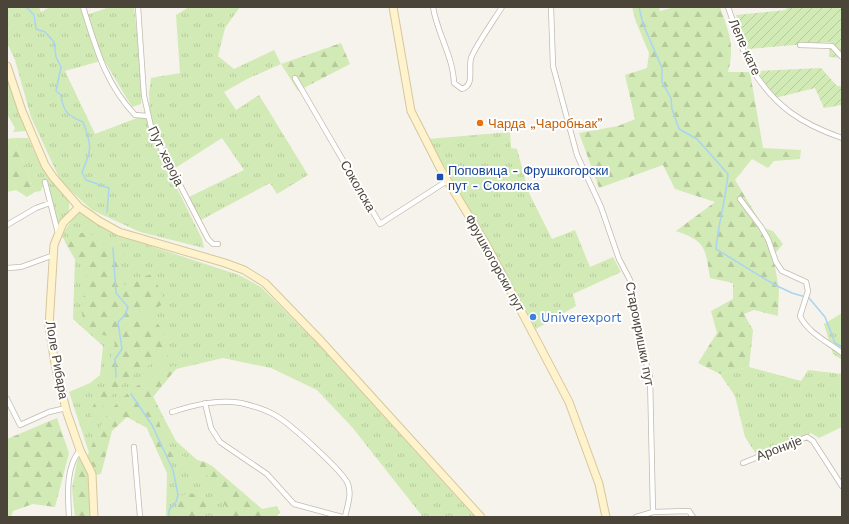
<svg xmlns="http://www.w3.org/2000/svg" width="849" height="524" viewBox="0 0 849 524" font-family="'Work Sans',sans-serif">
<defs>
<pattern id="grass-tufts" width="24" height="20" patternUnits="userSpaceOnUse"><rect width="24" height="20" fill="#d2eab5"/><path d="M3 7l-1-3M5 7V3M7 7l1-3M15 17l-1-3M17 17v-4M19 17l1-3" fill="none" stroke="#b6ca9c"/></pattern>
<pattern id="forest-firs" width="22" height="20" patternUnits="userSpaceOnUse"><rect width="22" height="20" fill="#d2eab5"/><path d="M5 1l3.5 6h-7zM16 11l3.5 6h-7z" fill="#b6ca9c"/></pattern>
<pattern id="garden-furrows" width="10" height="10" patternUnits="userSpaceOnUse"><rect width="10" height="10" fill="#d2eab5"/><path d="M-1 1l2-2M0 10L10 0M9 11l2-2" fill="none" stroke="#b6ca9c"/></pattern>
</defs>
<rect width="100%" height="100%" fill="#f6f3ec"/>
<path fill="url(#grass-tufts)" d="M7 7H39L41 12 50 7H84L86 15 110 7H134L142 77 141 104 132 107 104 60 65 71 95 134 150 113 149 93 151 78 180 73 176 15 189 7H240L225 28 218 56 234 69 274 50 281 64 247 79 224 92 236 110 259 95 308 175 277 194 270 183 201 220 189 197 244 170 222 138 169 172 202 239 204 248 140 232 92 210 61 182 31 117 15 60 7 43Z
M7 77 26 131 13 132 15 128 7 114Z
M510 132 511 148 517 149 529 193 552 239 575 230 590 267 613 257 621 272 573 294 576 306 536 329 489 243 428 139Z
M14 138H28L41 166 68 200C72 209 66 219 57 223L47 186 42 187 41 191 35 192Z
M78 212 123 237 239 275 261 287 318 344 475 517H423L352 427 317 390 271 368 223 358 176 369 153 397 176 441 261 517H166L167 473 147 427 127 417 107 429 89 453 69 392 90 383 100 375 103 346 73 319 75 259 62 236 67 227Z
M842 313V360L833 354 824 324Z
M749 367 801 381 808 370 842 374V427L819 438 811 433 756 454 745 437 735 396 720 374Z"/>
<path fill="url(#forest-firs)" d="M632 7H659L660 11 675 7H720C729 33 735 45 728 72H750L763 148 801 150 800 159 774 161 768 168 752 159 735 180 764 228 773 231 783 244 773 256 779 289 778 316 754 310 744 314 753 330 749 367 720 374 698 363 717 333 711 311 733 299V283L710 278C705 248 707 242 676 231L715 202 675 189 663 165 599 188 579 133 618 126 635 119 625 75 647 68 649 53 636 22Z
M341 43 350 64 298 91 281 64Z
M14 138 35 192 27 197 16 190 7 192V139Z
M79 233H89L104 245 122 252 124 255 119 260 124 285 154 273 157 274 156 281 164 300 162 305 146 312 144 316C148 323 150 325 158 324 164 333 171 348 167 358 134 368 110 394 92 423 87 399 106 398 108 380 109 376 106 372 107 368 109 360 113 352 115 344L111 337 85 330 80 302 88 290 85 266 81 261 75 259 65 242 70 237Z
M175 365 176 369 153 396 162 415 159 420 161 431 164 433 172 451 176 450 181 451 182 456 205 462 212 466 262 509 277 506 280 512 276 517H225L228 516 230 511 221 500 223 492 210 483 211 479 203 473 178 459 172 461 170 471 167 473 147 428 127 417 112 431 101 474 96 475 87 457C92 446 96 435 101 425 117 397 146 377 175 365Z
M57 418 69 453 55 507 33 504 13 511 11 517H7V439Z
M79 457 89 475 91 517H75L72 489 77 461Z
M187 493C202 494 211 500 203 517H172L181 496Z"/>
<path fill="url(#garden-furrows)" d="M787 7H842V58L829 57 830 42 748 49 736 15 786 10Z
M821 68 837 86H842V105L824 108 815 88 775 98 759 80 757 71Z"/>
<g fill="none" stroke-linecap="round" stroke-linejoin="round">
<path stroke="#a9d4f2" stroke-width="1.5" d="M26 7 34 15 36 29 45 32 54 42 56 57 61 67 56 91 61 95C63 112 68 116 83 122 92 145 92 150 82 172L86 180 109 188 107 212
M639 7 643 24 662 68V82L671 98 672 109 679 129 697 139 728 174C726 199 718 224 716 249L775 285 792 293 809 298 825 317 835 343 842 347
M113 248 116 293 128 307 125 315 118 322 122 349 115 359 116 377
M131 394 152 425 173 470 178 495 176 502 169 510V517"/>
<defs>
<path id="street" d="M83 7C96 48 105 83 135 115L148 116
M138 7 144 96 152 131 208 239 213 244H218
M433 7C437 33 453 56 454 83L462 89C475 85 468 69 471 58 476 45 494 20 502 7
M551 7 553 66 567 118 577 155 601 207 619 259 630 280 640 340 650 377 653 512 636 517
M728 7C735 26 742 52 752 69 775 107 802 124 842 138
M800 45 832 46 842 57
M295 78 380 224 447 181
M45 182 58 233
M740 199 761 227 768 239 776 262 782 271 806 282 808 291 800 316C808 333 828 342 842 353
M7 225 36 208 50 203
M7 268 21 267 54 255
M7 399 20 425 49 412 66 408
M205 403 211 428 220 442 267 474 294 504 342 517
M172 412C194 405 217 399 241 403 254 406 267 410 278 417 291 425 343 471 348 484 352 495 347 507 345 517
M134 447 140 517
M743 463 807 437 813 441 842 486
M653 512 689 511 693 517
M69 517C68 496 65 468 80 450"/>
<path id="secondary" d="M393 7 411 111 441 170 486 244 569 402 599 484 606 517
M7 66 22 111 45 165 53 177 79 207 99 221 119 232 225 263 244 270 265 283 321 341 481 517
M79 207 63 223 54 245 49 326 55 364 67 413 80 450 92 474 94 517"/>
</defs>
<use href="#street" stroke="#c2bbae" stroke-width="6"/>
<use href="#secondary" stroke="#d6c79b" stroke-width="9"/>
<use href="#street" stroke="#fff" stroke-width="4.5"/>
<use href="#secondary" stroke="#fff3cd" stroke-width="7"/>
</g>
<circle fill="#e8710a" stroke="#fff" stroke-width="1.5" cx="480" cy="123" r="4"/>
<rect fill="#1a4fb4" stroke="#fff" stroke-width="1.5" x="436" y="173" width="8" height="8" rx="2"/>
<circle fill="#3f7fe0" stroke="#fff" stroke-width="1.5" cx="533" cy="317" r="4"/>
<g text-anchor="middle" dominant-baseline="central" stroke-width="4" stroke-linejoin="round" paint-order="stroke">
<g font-size="13" fill="#4b4439" stroke="#fff">
<text transform="translate(745 47) rotate(66)">Лепе кате</text>
<text transform="translate(166 156) rotate(64)">Пут хероја</text>
<text transform="translate(358 186) rotate(60)">Соколска</text>
<text transform="translate(495 263) rotate(61)">Фрушкогорски пут</text>
<text transform="translate(640 334) rotate(79)">Староиришки пут</text>
<text transform="translate(57 360) rotate(80)">Лоле Рибара</text>
<text transform="translate(779 448) rotate(-21)">Ароније</text>
</g>
<g font-size="13" fill="#c56008" stroke="#fff" text-anchor="start">
<text x="488" y="123">Чарда „Чаробњак”</text>
</g>
<g font-size="13" fill="#164399" stroke="#fff" text-anchor="start">
<text x="448" y="170">Поповица - Фрушкогорски<tspan x="448" dy="15">пут - Соколска</tspan></text>
</g>
<g font-size="13" fill="#366cbe" stroke="#fff" text-anchor="start">
<text x="541" y="317">Univerexport</text>
</g>
</g>
<rect width="849" height="524" fill="none" stroke="#4b4439" stroke-width="16"/>
</svg>
